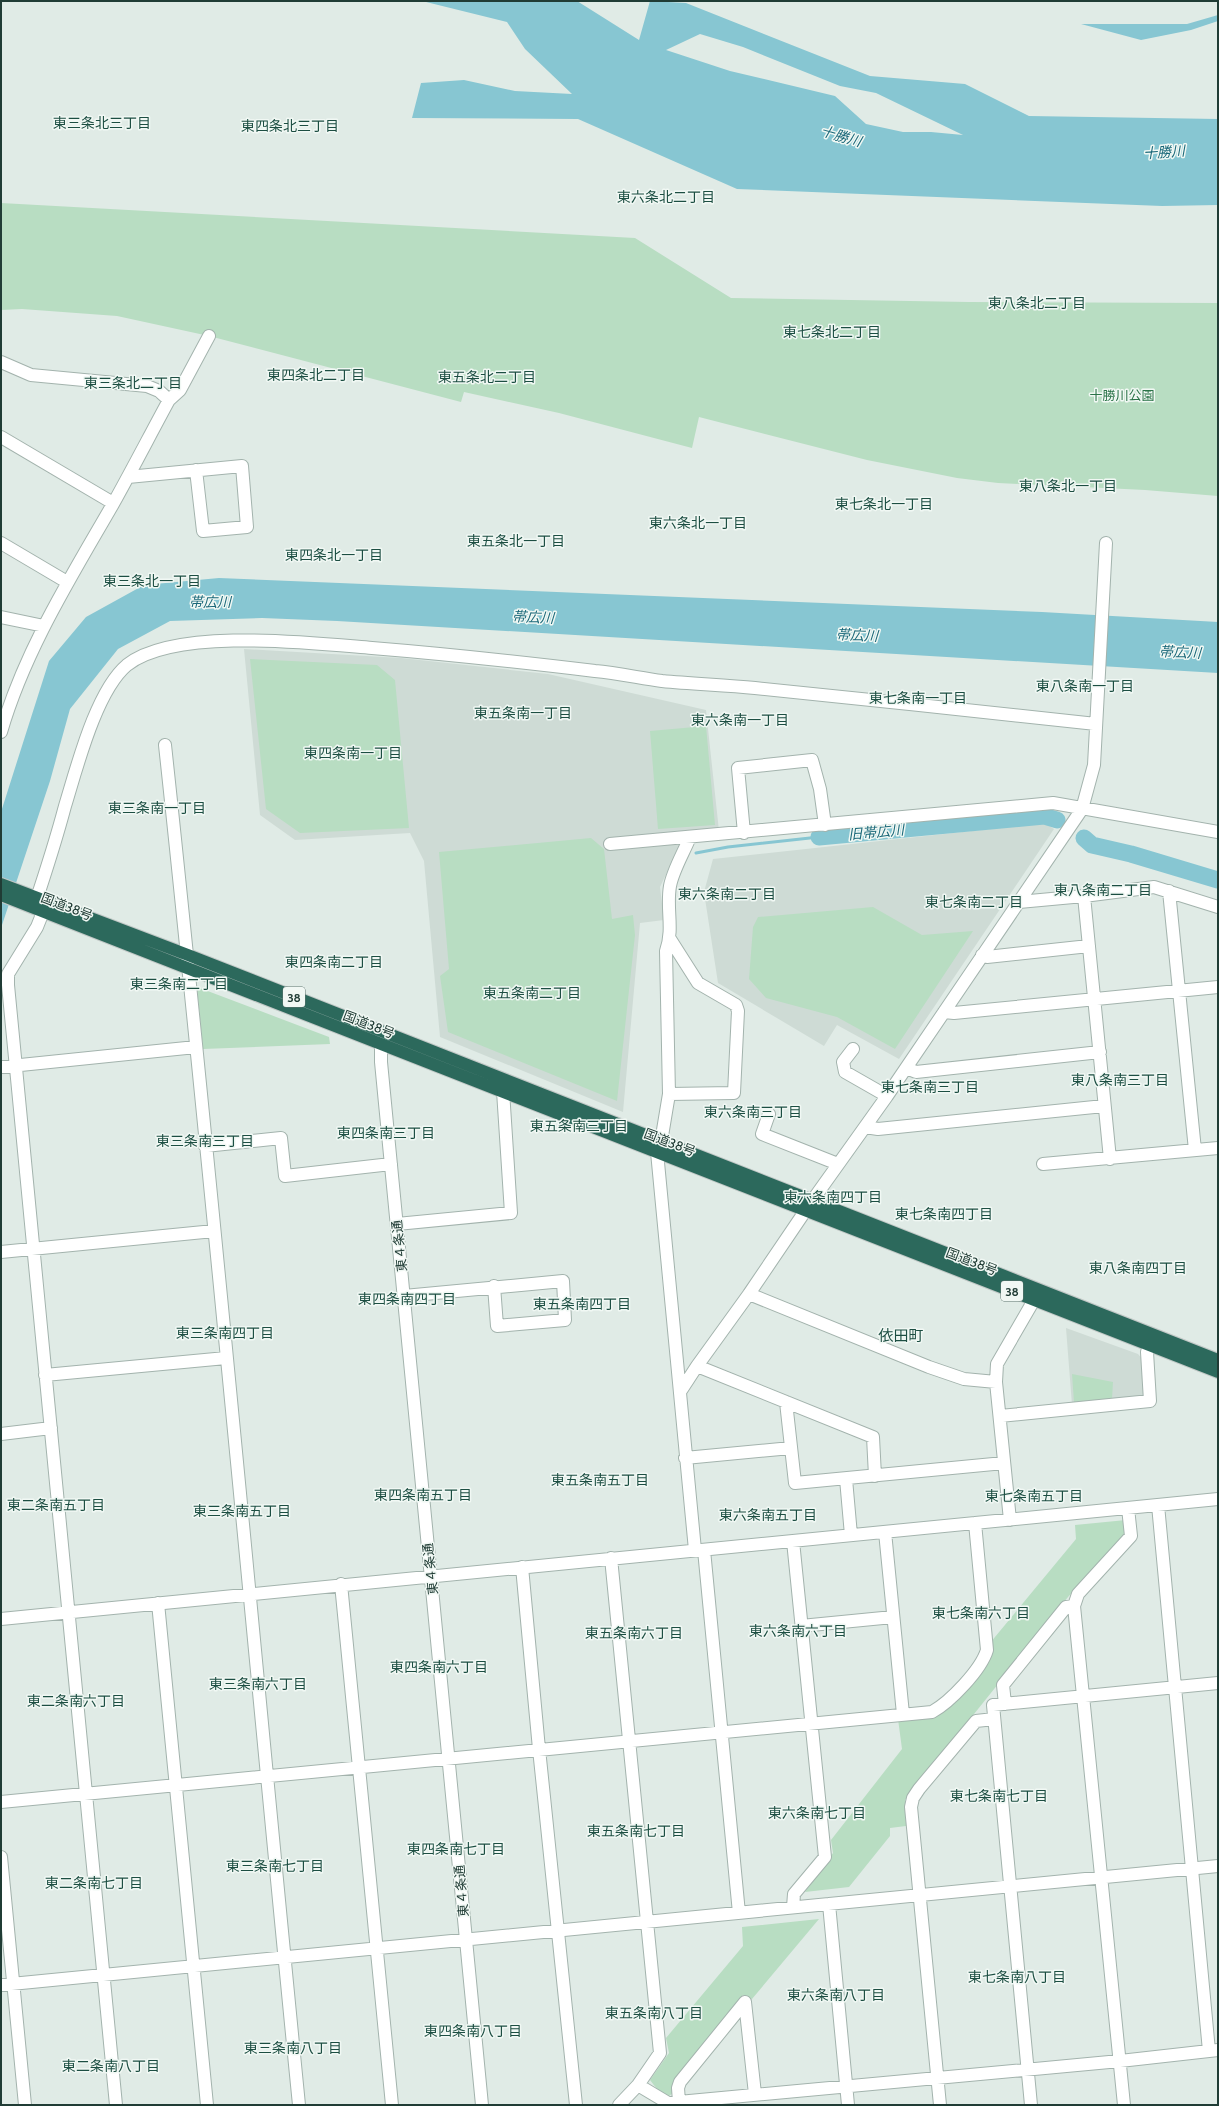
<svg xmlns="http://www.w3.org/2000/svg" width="1219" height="2106" viewBox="0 0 1219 2106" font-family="Cabin,'Noto Sans JP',sans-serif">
<rect width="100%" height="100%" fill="#e0ebe6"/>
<path fill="#cedbd5" d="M244 649 401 658 548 674 706 710 719 831 685 834 660 887 664 920 640 923 623 1112 440 1037 424 861 410 833 295 840 260 815Z
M1045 823 1054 829 899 1059 837 1025 824 1046 718 983 704 892 713 859Z
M1066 1328 1138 1354 1144 1361 1147 1396 1072 1405Z"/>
<path fill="#b8ddc2" d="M1 203 635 238 731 298 969 302 1218 303V496L1145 490 998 483 957 478 867 460 699 417 692 448 559 413 464 392 461 402 209 336 117 316 22 309 1 310Z
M250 659 377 665 395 680 409 828 300 833 266 809Z
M706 726 715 825 658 829 650 731Z
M591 838 604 849 612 919 633 915 635 935 617 1101 448 1032 440 976 449 969 439 852Z
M873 907 922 935 973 931 895 1049 837 1017 766 998 749 979 753 927 758 917Z
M197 987 329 1037 330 1044 203 1049Z
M1072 1374 1113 1382 1112 1399 1074 1402Z
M1126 1520V1535L1068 1597 905 1800 906 1826 890 1828V1836L849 1887 805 1892 833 1853 831 1840 902 1749 898 1719 939 1715 991 1657 990 1643 1076 1539 1075 1525Z
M819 1919 752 1999 743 1995 673 2085V2093L669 2096C661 2094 655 2087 650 2080L669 2053 666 2038 743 1946 742 1927Z"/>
<path fill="#87c6d2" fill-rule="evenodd" d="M422 1H577L639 40 650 1 686 3 870 76 965 84 1029 116 1218 119V205L1162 206 737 189 578 119 412 118 421 83 464 80 515 91 572 94 525 49 507 22ZM700 34 743 47 840 86 876 93 963 135 931 132H903L866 124 835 96 730 71 666 50Z
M1218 15V21L1191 30 1141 40 1081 24H1187Z
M219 578 1042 612 1218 622V673L337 621 262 618 170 621 118 649 70 709 50 781 1 928V812L49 661 86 617 144 585Z"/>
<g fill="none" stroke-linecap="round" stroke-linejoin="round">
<path stroke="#87c6d2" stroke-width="3" d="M696 853 728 847 819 837"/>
<path stroke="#87c6d2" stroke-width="17" d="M819 837 1044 816 1057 820
M1084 838 1092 845 1131 854 1218 880"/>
<defs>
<path id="minor" d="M1 362 31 375 147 386 159 391 169 400
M1 437 113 503
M128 477 242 466 247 527 203 531 196 470
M1 543 67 582
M1 617 44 626
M1 732C25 650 71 577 113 504 132 470 150 435 169 400L180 390 209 336
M165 745C214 1198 254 1652 299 2105
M744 833 738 768 812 760 820 789 825 825
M610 844 1053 803 1218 832
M1169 891 1195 1150
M1084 896 1110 1159
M47 902 37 927 8 974V985L116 2105
M1019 902 1084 896 1154 887 1218 907
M34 907C45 874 56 840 65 806 77 767 96 691 127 665 175 627 312 643 372 648 446 654 520 662 595 671 617 673 640 678 662 681 693 684 724 685 755 688 869 699 982 712 1096 724
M982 955 987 957 1089 946
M944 1012 954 1013 1218 987
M383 1035 381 1043V1062L482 2105
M853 1049 843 1062 845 1072 887 1096
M1 1067 196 1047
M906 1068 916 1072 1100 1052
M669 1094 734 1093 738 1011 736 1005 698 983 670 939
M769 1114 762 1134 838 1164
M865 1127 878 1129 1104 1106
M661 1142 669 1094 666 951C674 928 666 909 670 886 673 870 684 852 690 837
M205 1146 281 1138 285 1176 391 1164
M657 1152 695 1550
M1043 1164 1218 1148
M397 1224 511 1213 503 1091
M1 1252 214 1231
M749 1294 929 1367 964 1379 996 1382
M404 1296 563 1281 565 1320 497 1326 494 1286
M697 1366 873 1437 875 1476
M45 1375 226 1358
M680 1392 697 1366 749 1294 812 1201 887 1096 1082 809 1094 765 1106 543
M786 1402 795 1483 1004 1463
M1000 1416 1150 1401 1147 1352 1150 1346
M1 1434 51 1428
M685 1458 791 1448
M846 1479 851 1535
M1158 1505 1209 2051
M1010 1520 996 1382 997 1364 1034 1300
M885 1532 903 1714
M704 1550 739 1913
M611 1558 660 2053 638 2085 619 2105
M522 1567 539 1749 576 2105
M341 1584 392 2105
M158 1603 207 2105
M1 1619 1218 1499
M801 1626 893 1617
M1005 1704 1003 1685 1066 1607 1074 1606
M1 1802 932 1712C950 1702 981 1670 987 1650L975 1523
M1 1857 25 2105
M829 1904 848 2105
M793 1907 794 1894 825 1857 793 1541
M1 1985 1218 1866
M745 2002 755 2094
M638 2085 668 2103 1120 2061 1218 2050
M679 2102 678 2088 680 2082 745 2002
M940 2105 911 1807 913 1798 919 1789 976 1721 994 1719
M1031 2105 993 1705 1218 1683
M1124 2105 1074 1606 1078 1594 1131 1536 1128 1508"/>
<path id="highway" d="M1 884 188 955 1218 1360
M1 895 1218 1372"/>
</defs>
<use href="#minor" stroke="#a3b3ad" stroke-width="14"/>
<use href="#highway" stroke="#c1c8c6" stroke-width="14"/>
<use href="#minor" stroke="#fff" stroke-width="12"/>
<use href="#highway" stroke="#2c695c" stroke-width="12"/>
</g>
<g text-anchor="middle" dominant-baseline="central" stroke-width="3" stroke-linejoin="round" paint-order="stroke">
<g fill="#f1f8f4" stroke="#5f746e" stroke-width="1">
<rect x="283" y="987" width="22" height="20" rx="3"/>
<rect x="1001" y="1281" width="22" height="20" rx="3"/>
</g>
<g font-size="12" font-weight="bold" fill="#203c35">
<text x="294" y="997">38</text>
<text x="1012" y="1291">38</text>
</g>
<g font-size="13" fill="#2a7347" stroke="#f1f8f4">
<text x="1122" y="395">十勝川公園</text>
</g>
<g font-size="13" fill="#203c35" stroke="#f1f8f4">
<text transform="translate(67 906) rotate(21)">国道38号</text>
<text transform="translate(369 1024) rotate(21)">国道38号</text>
<text transform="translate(670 1142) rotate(21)">国道38号</text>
<text transform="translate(399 1246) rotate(-96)">東４条通</text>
<text transform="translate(972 1261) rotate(21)">国道38号</text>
<text transform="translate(430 1569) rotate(-96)">東４条通</text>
<text transform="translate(461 1891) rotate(-95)">東４条通</text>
</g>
<g font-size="14" fill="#1c4e42" stroke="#f1f8f4">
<text x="102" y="123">東三条北三丁目</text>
<text x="290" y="126">東四条北三丁目</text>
<text x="666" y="197">東六条北二丁目</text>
<text x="1037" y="303">東八条北二丁目</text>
<text x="832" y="332">東七条北二丁目</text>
<text x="316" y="375">東四条北二丁目</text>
<text x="487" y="377">東五条北二丁目</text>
<text x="133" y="383">東三条北二丁目</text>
<text x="1068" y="486">東八条北一丁目</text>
<text x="884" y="504">東七条北一丁目</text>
<text x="698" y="523">東六条北一丁目</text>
<text x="516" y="541">東五条北一丁目</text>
<text x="334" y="555">東四条北一丁目</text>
<text x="152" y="581">東三条北一丁目</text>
<text x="1085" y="686">東八条南一丁目</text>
<text x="918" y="698">東七条南一丁目</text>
<text x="523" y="713">東五条南一丁目</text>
<text x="740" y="720">東六条南一丁目</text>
<text x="353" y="753">東四条南一丁目</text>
<text x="157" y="808">東三条南一丁目</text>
<text x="1103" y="890">東八条南二丁目</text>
<text x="727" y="894">東六条南二丁目</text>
<text x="974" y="902">東七条南二丁目</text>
<text x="334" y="962">東四条南二丁目</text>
<text x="179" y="984">東三条南二丁目</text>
<text x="532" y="993">東五条南二丁目</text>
<text x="1120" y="1080">東八条南三丁目</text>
<text x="930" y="1087">東七条南三丁目</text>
<text x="753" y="1112">東六条南三丁目</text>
<text x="579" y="1126">東五条南三丁目</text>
<text x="386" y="1133">東四条南三丁目</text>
<text x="205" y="1141">東三条南三丁目</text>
<text x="833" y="1197">東六条南四丁目</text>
<text x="944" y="1214">東七条南四丁目</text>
<text x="1138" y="1268">東八条南四丁目</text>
<text x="407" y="1299">東四条南四丁目</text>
<text x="582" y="1304">東五条南四丁目</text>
<text x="225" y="1333">東三条南四丁目</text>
<text x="600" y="1480">東五条南五丁目</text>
<text x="423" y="1495">東四条南五丁目</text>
<text x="1034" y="1496">東七条南五丁目</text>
<text x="56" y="1505">東二条南五丁目</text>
<text x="242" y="1511">東三条南五丁目</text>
<text x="768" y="1515">東六条南五丁目</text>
<text x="981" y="1613">東七条南六丁目</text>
<text x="798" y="1631">東六条南六丁目</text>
<text x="634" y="1633">東五条南六丁目</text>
<text x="439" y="1667">東四条南六丁目</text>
<text x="258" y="1684">東三条南六丁目</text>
<text x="76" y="1701">東二条南六丁目</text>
<text x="999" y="1796">東七条南七丁目</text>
<text x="817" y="1813">東六条南七丁目</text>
<text x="636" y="1831">東五条南七丁目</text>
<text x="456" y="1849">東四条南七丁目</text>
<text x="275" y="1866">東三条南七丁目</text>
<text x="94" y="1883">東二条南七丁目</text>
<text x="1017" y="1977">東七条南八丁目</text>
<text x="836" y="1995">東六条南八丁目</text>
<text x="654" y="2013">東五条南八丁目</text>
<text x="473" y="2031">東四条南八丁目</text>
<text x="293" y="2048">東三条南八丁目</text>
<text x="111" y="2066">東二条南八丁目</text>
</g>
<g font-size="14" font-style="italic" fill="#1a6879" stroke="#f1f8f4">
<text transform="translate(841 136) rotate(16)">十勝川</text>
<text transform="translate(1164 152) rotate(-4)">十勝川</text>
<text x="210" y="602">帯広川</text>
<text transform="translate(533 617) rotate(3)">帯広川</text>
<text transform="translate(857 635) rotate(3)">帯広川</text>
<text transform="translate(1180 652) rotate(3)">帯広川</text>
<text transform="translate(876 832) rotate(-5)">旧帯広川</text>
</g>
<g font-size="15" fill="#1c4e42" stroke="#f1f8f4">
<text x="901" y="1336">依田町</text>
</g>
</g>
<rect width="1219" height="2106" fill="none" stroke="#203c35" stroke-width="4"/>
</svg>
